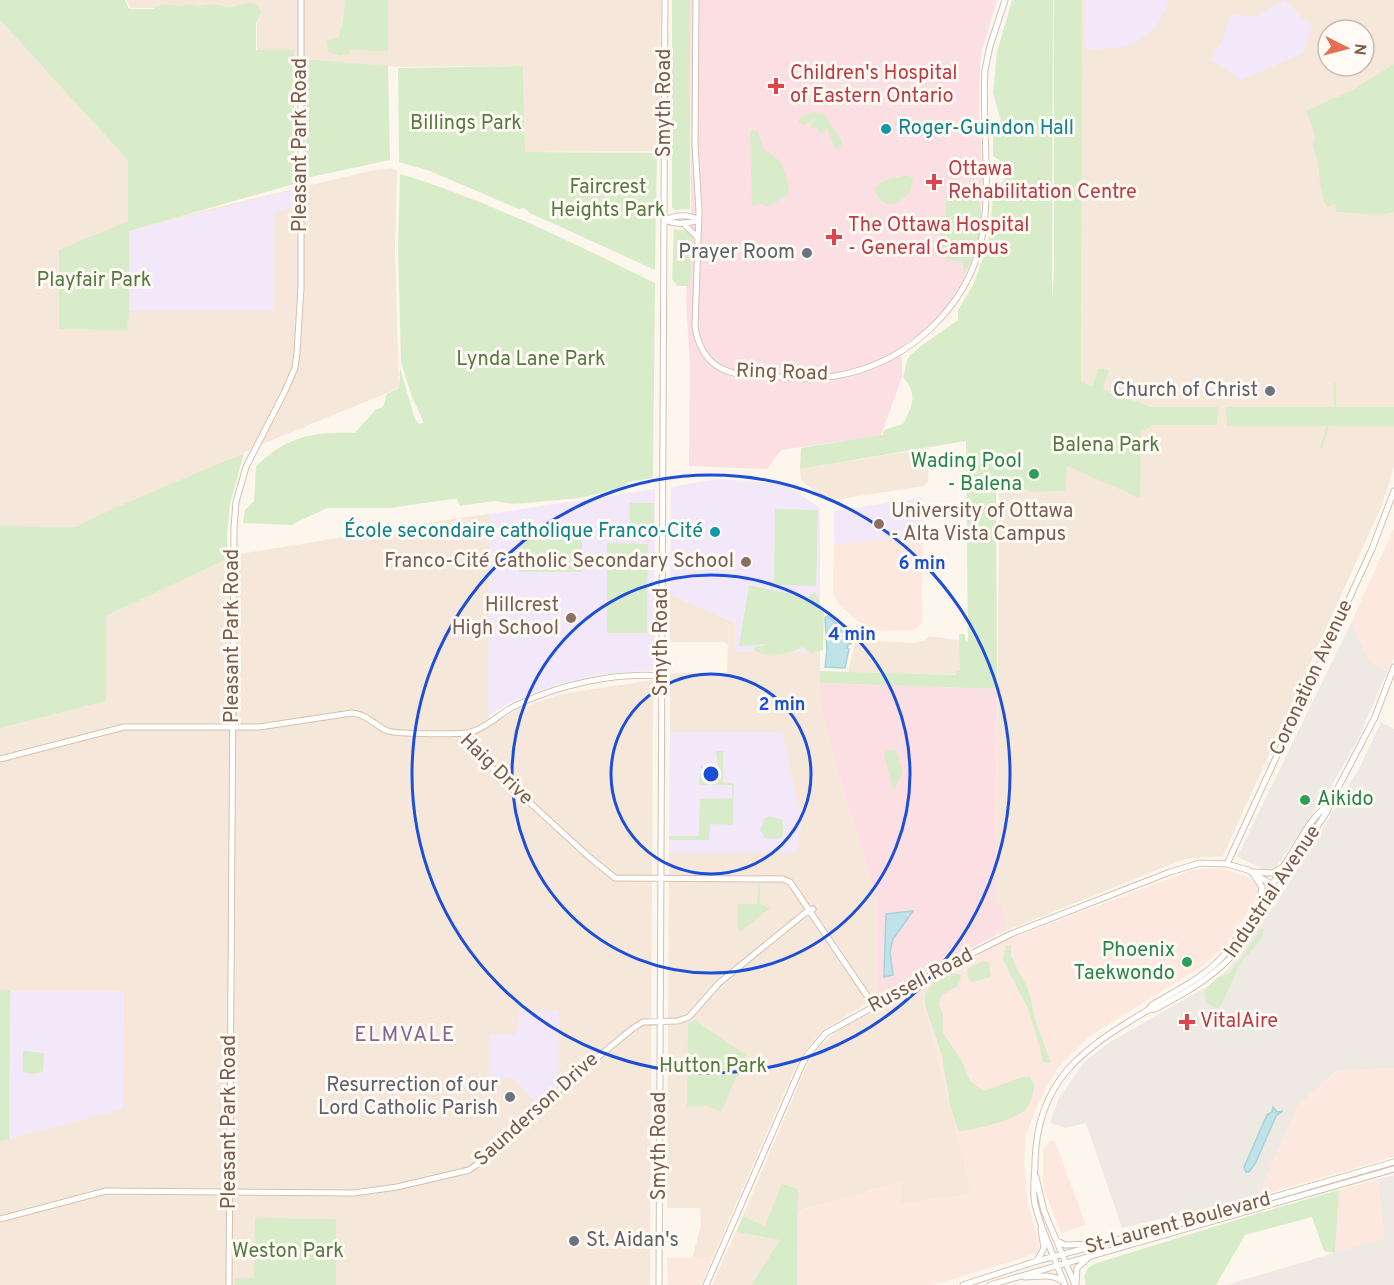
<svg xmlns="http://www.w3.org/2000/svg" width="1394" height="1285" viewBox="0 0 1394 1285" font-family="Overpass,sans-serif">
<rect width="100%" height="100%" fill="#fdf6ec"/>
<path fill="#f5e8da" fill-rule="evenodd" d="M126 0H661L660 151 525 152 523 66 395 67 306 59 257 51V8H131Z
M1082 0H1394V467L1382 505 1223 856 1184 859 996 935 1001 905 996 907 999 490H1027L1066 466 1097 409 1109 370 1099 368 1085 405 1077 398 1081 380 1080 294ZM1328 30H1364V66H1328Z
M0 20 128 159 129 231 197 212 374 170 391 168 397 171 395 250 399 388 265 443 76 528 0 526Z
M929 448 928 481 924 486 827 501 801 480 800 469Z
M489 514V725L525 706 562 694 653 680 650 1285H0V728L106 701V616L227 559 240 554 459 518Z
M670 594 735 623 736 652H820V704L833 755 877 900V997L823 1030 805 1050 794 1070 713 1257 692 1258 701 1226 700 1208H667L669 853H796L782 732H670V673H727L728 645 724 642H670Z
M859 632 874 641 915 643 925 640 929 636 968 641V675L848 672 854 646Z
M920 987 972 1194 901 1204V1182L798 1211V1189L765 1226 743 1216 803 1074 817 1049 838 1030Z
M736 1232 781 1240 751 1285H712Z"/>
<path fill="#fde8e0" d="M1394 528V658L1387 672 1369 661 1352 621Z
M923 537 922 623 914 630 871 631 839 605 833 591 834 544Z
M1221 868 1245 876 1254 881 1259 888 1254 903 1225 946 1202 966 1090 1036 1056 1070 1037 1106 1026 1135 1024 1162 1027 1200 1039 1243V1250L1035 1254 933 1285H797L798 1211 901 1182V1204L972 1194 920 987 1002 942 1192 870Z
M1394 1068V1157L1258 1196 1298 1106 1336 1071Z
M1050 1141H1055L1086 1225 1061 1233 1044 1189 1043 1179V1148Z
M1378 1179 1384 1238 1335 1253 1339 1190Z
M713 1257 701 1285H668L667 1258Z"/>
<path fill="#efe9e4" d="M1352 621 1369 661 1387 672 1357 741 1329 790 1276 867 1268 871 1237 857Z
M1381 722 1394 729V1068L1336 1071 1298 1106 1258 1196 1122 1228 1086 1123 1066 1128 1050 1123 1059 1098 1085 1061 1110 1042 1208 986 1227 970 1279 899 1360 767Z
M1394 1175V1285H1226L1384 1238 1378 1179Z"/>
<path fill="#f3e8fa" d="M1086 0H1168L1165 11 1155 27 1134 44 1119 47 1086 50Z
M1285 0 1302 18 1312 24 1303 53 1241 80 1211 60 1221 44 1231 15 1256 16Z
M294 190 295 207 273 213 274 311H129L128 231Z
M718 479 785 484 820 508V652H735V623L670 594 671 487Z
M655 489 654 670 601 674 555 685 511 702 488 716 489 514Z
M922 498 923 537 834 544V511Z
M670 732H782L802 822 796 853H669Z
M10 991H124L123 1109 9 1139Z
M519 1010 559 1011 558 1087 538 1105 515 1079 490 1078 489 1034H515L519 1028Z"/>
<path fill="#fbdfe3" d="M690 0H997L982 50 980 64 979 111 983 179 980 228 977 246 964 278 948 305 928 328 898 349 902 360V377L881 436 781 450 767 469 689 466 690 365 686 301 691 210Z
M820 683 997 689 996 906 1001 905 1006 927 996 932V935L877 997V900L833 755 820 704Z"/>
<path fill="#d8ecc9" d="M0 0H125L129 9H153L162 4 179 6 190 4 197 6 211 4 230 7 250 3 257 5 261 12 256 23V50H294V184L129 231V311L127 330 59 329V250L128 221V160L0 20Z
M345 0H388V51L349 50V53L341 56 329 52 326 41 339 37 343 21Z
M672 0H690V209L676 210 672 208Z
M1012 0H1053L1052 300 1054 270V0H1082L1081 382 1092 386 1099 368 1109 370 1103 390 1151 407H1218L1217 425H1153L1141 432 1140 498 1067 466 1065 491 1031 492 1027 490H996L997 689 820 683V671L956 675 957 671H960L959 634H965V640L968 643 966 441 800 469 801 448 883 435 884 430 903 424C913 405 918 395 903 377 905 371 906 363 908 358 913 350 949 327 958 320V310L973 285 985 253 990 233 993 196 1004 179 1011 173 1005 164 993 156V122L1001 121 993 93 997 52Z
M306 59 388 66 390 160 306 178Z
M1394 64V212C1380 217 1353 212 1336 212L1335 204 1327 207 1324 203 1320 182 1318 162 1313 146 1315 137 1313 128 1306 111 1353 90Z
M523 66 525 152 657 153 655 270 530 213 524 208 519 209 430 171 399 162 398 68Z
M812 112 824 114 840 138 842 143 839 149 835 148 826 127 822 135 817 128H811L810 126 816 118 803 125 799 123V118Z
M750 130 758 131 763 148 781 162 789 185 788 194 768 207 761 203 752 206Z
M400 174C488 200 572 243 655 283L653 478 628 482 623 487 580 498 514 504 494 501 460 506 457 499H452L390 508H327L291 525 243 523 245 510 254 501 256 466C264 459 273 451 282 446 304 433 331 432 355 433L375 410 383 407 387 394 399 388 400 368 415 419 419 424 424 423 412 397 401 362 398 250Z
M906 175 913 178 910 193 896 204H886L878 197 875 189C883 177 894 179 906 175Z
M946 198H973L978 200C986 222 977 255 965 273L963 274V264L960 262C950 259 938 258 932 248L942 237 940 226 946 213Z
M674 229 688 231 693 239 690 286H678L672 280Z
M1334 383H1336V407H1394V426H1329L1322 448H1320L1326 426H1227L1226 407H1334Z
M244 453 230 504 227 533V559L106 616V701L0 728V526L76 527 117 507Z
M630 503H654V536H630Z
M775 509 818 510 816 586 774 585Z
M519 534H582V572H519Z
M607 543 648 544 647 633H607Z
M749 585 808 598 810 594 815 592 824 611 823 650 811 653 802 647C790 654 766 658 753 650L754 647 773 644 739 646Z
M890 749 896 751 903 771 895 789 892 786 884 754 885 752Z
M716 751H723V782L734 784 733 825 710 824 709 840H669V836H699L700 799 732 798V785H699L701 766H718Z
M770 816 783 820V835L781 838 766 839 760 830 765 818Z
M758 885H760V904L770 908 740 932 738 929V904H757Z
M1260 929H1264L1261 939 1244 959 1237 970 1221 1006 1218 1008C1209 1008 1203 999 1205 990L1217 978 1228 974C1239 960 1252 946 1260 929Z
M1005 946H1011V956L1028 989 1036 1022 1051 1063 1043 1062 1040 1048 1028 1009 1003 960Z
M984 961 989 963 991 977 972 982 968 979 967 970 971 966Z
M951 973 962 975 958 986 943 994 940 998 939 1004 943 1015V1033L960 1058 971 1082 984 1091 1022 1077H1030L1034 1085C1034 1091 1031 1103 1027 1108 1019 1119 972 1131 958 1131L950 1104 942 1056 925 1005V994L929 987Z
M0 990 10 991 9 1139 0 1141Z
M695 1020 746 1055 721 1112 708 1106H687L688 1024Z
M23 1051 44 1053 43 1071C37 1075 29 1075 23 1071Z
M782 1184 798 1189 797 1285H751L780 1240 736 1232 743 1216 765 1226Z
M1339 1190 1335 1253 1324 1251 1312 1217 1245 1235 1216 1285H1086L1084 1276 1088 1268 1094 1264 1246 1217Z
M255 1218 336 1219V1285H235V1278H254Z"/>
<path fill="#bfe3e8" stroke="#a5d3da" stroke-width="1.5" d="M828 616 839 626 841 631 843 630 851 636V644L849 643 847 648 849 649 845 668 825 667 827 651 825 618Z
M913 911 893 939 890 952 893 975 884 977 886 914Z
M1273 1107 1277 1112 1283 1111 1276 1116 1255 1164 1249 1172H1246L1244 1167 1267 1115 1272 1112Z"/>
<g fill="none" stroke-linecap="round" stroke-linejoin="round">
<defs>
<path id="secondary" d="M696 0 695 144 699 212 695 327C699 352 712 370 739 374 770 376 804 381 835 376 911 363 974 303 984 225 990 174 982 121 985 70L990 46 1005 0
M665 220C676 215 688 214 699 220
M665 220C676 225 688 224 699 220
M683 223 698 238
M464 733V740L467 745 588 856 615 878 783 879 790 882 874 1006
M0 759 124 727H259L352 713C367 714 375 726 388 731 397 734 462 735 471 732 487 728 500 713 515 706 558 685 614 672 662 676
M1227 864 1372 549 1394 491
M1253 872 1272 873 1281 868
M1254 875 1262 887 1260 899
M1148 1010 1152 1005C1177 990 1205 977 1224 955 1249 924 1269 889 1290 856 1301 839 1312 815 1329 805
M1036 1177 1044 1211 1075 1285
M0 1219 106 1191 354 1193 397 1187 469 1170 485 1159 570 1080 632 1029 643 1022 678 1021 689 1017 719 983 805 913 813 909
M1057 1241 1065 1245 1092 1244
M1037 1261 1044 1248 1041 1229
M1025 1277C1037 1277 1052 1273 1062 1281
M1076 1283 1077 1268 1087 1259
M229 1285 234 528 236 502 246 467 285 391 295 368 297 353 301 287V0
M659 1285 665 0
M706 1285 801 1067 807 1055 826 1033 953 963 1011 934 1170 872 1200 863 1227 864 1248 870 1279 889
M963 1285 1037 1261 1219 1213 1394 1162
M990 1285 1394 1169
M1065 1285C1056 1262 1040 1227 1035 1204 1032 1190 1035 1176 1035 1162 1037 1079 1083 1049 1148 1010L1155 1009C1187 992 1216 976 1239 948L1328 810 1329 805 1375 717 1394 667"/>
</defs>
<use href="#secondary" stroke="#d6c0b0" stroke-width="7"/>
<use href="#secondary" stroke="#fff" stroke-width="5"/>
</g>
<g fill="none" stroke="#1d4ed8" stroke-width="3">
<circle cx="711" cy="774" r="100"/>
<circle cx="711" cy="774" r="199"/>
<circle cx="711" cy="774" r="299"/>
</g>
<g fill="#e0444e" stroke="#fffaf3" stroke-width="2">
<path d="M773 77h6v6h6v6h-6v6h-6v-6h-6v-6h6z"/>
<path d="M931 173h6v6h6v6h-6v6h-6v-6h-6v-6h6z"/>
<path d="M831 228h6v6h6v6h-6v6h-6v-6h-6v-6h6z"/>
<path d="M1184 1013h6v6h6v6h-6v6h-6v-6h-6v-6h6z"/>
</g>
<g fill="#0f9aa8" stroke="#fffaf3" stroke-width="2">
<circle cx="886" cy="129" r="6"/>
<circle cx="715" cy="532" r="6"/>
</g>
<g fill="#6b7280" stroke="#fffaf3" stroke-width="2">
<circle cx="807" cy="253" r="6"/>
<circle cx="1270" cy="391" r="6"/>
<circle cx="510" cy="1097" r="6"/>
<circle cx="574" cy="1241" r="6"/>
</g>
<g fill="#2e9e5b" stroke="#fffaf3" stroke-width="2">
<circle cx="1034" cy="474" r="6"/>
<circle cx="1305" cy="800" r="6"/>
<circle cx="1187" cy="962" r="6"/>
</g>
<g fill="#8d6e63" stroke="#fffaf3" stroke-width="2">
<circle cx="879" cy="524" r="6"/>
<circle cx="746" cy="562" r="6"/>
<circle cx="571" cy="618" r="6"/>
</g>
<g text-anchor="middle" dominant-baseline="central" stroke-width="6" stroke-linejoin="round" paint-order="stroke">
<g font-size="20" fill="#be3a42" stroke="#fffaf3" text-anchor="start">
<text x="790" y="74">Children's Hospital<tspan x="790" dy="23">of Eastern Ontario</tspan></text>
<text x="948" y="170">Ottawa<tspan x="948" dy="23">Rehabilitation Centre</tspan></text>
<text x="848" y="226">The Ottawa Hospital<tspan x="848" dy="23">- General Campus</tspan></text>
<text x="1200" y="1022">VitalAire</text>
</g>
<g font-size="20" fill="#7a5c4d" stroke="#fffaf3">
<text transform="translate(665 103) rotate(-90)">Smyth Road</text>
<text transform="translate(301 145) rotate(-90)">Pleasant Park Road</text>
<text transform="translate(782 373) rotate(2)">Ring Road</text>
<text transform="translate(233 636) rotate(-90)">Pleasant Park Road</text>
<text transform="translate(662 642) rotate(-90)">Smyth Road</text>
<text transform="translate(1312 678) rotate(-65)">Coronation Avenue</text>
<text transform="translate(496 770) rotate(44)">Haig Drive</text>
<text transform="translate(1273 892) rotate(-56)">Industrial Avenue</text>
<text transform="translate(921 981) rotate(-28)">Russell Road</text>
<text transform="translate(537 1110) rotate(-42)">Saunderson Drive</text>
<text transform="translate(230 1122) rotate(-90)">Pleasant Park Road</text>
<text transform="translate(660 1146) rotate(-90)">Smyth Road</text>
<text transform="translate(1178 1224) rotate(-15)">St-Laurent Boulevard</text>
</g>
<g font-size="20" fill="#537a41" stroke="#fffaf3">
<text x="466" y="124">Billings Park</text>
<text x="608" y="188">Faircrest<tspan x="608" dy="23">Heights Park</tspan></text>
<text x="94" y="281">Playfair Park</text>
<text x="531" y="360">Lynda Lane Park</text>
<text x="1106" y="446">Balena Park</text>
<text x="713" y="1067">Hutton Park</text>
<text x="288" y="1252">Weston Park</text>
</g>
<g font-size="20" fill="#0d838f" stroke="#fffaf3" text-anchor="start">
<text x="898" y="129">Roger-Guindon Hall</text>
<text x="703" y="532" text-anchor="end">École secondaire catholique Franco-Cité</text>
</g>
<g font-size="20" fill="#5b616d" stroke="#fffaf3" text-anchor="end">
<text x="795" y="253">Prayer Room</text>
<text x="1258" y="391">Church of Christ</text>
<text x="498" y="1086">Resurrection of our<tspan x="498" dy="23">Lord Catholic Parish</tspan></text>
<text x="586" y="1241" text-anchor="start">St. Aidan's</text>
</g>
<g font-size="20" fill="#27864d" stroke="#fffaf3" text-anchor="end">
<text x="1022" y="462">Wading Pool<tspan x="1022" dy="23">- Balena</tspan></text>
<text x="1317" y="800" text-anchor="start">Aikido</text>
<text x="1175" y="951">Phoenix<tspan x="1175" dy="23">Taekwondo</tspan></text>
</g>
<g font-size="20" fill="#785e54" stroke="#fffaf3" text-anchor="end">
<text x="891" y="512" text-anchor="start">University of Ottawa<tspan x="891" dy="23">- Alta Vista Campus</tspan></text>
<text x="734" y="562">Franco-Cité Catholic Secondary School</text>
<text x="559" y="606">Hillcrest<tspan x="559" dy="23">High School</tspan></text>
</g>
<g font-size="21" letter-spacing="1.5" fill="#846695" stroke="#fffaf3">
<text x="405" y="1035">ELMVALE</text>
</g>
</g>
<circle cx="711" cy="774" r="9" fill="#1d4ed8" stroke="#fffaf3" stroke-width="3"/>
<g font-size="18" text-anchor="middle" font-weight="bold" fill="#1d4ed8" stroke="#fffaf3" stroke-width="6" stroke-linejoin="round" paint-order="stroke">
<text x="922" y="569">6 min</text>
<text x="852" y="640">4 min</text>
<text x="782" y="710">2 min</text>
</g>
<g transform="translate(1346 48) rotate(96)"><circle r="28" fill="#fffaf3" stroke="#cabbb1" stroke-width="1.5"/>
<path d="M0-4.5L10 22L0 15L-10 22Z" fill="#e76f51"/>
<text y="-9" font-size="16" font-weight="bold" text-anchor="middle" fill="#7a5c4d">N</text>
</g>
</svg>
